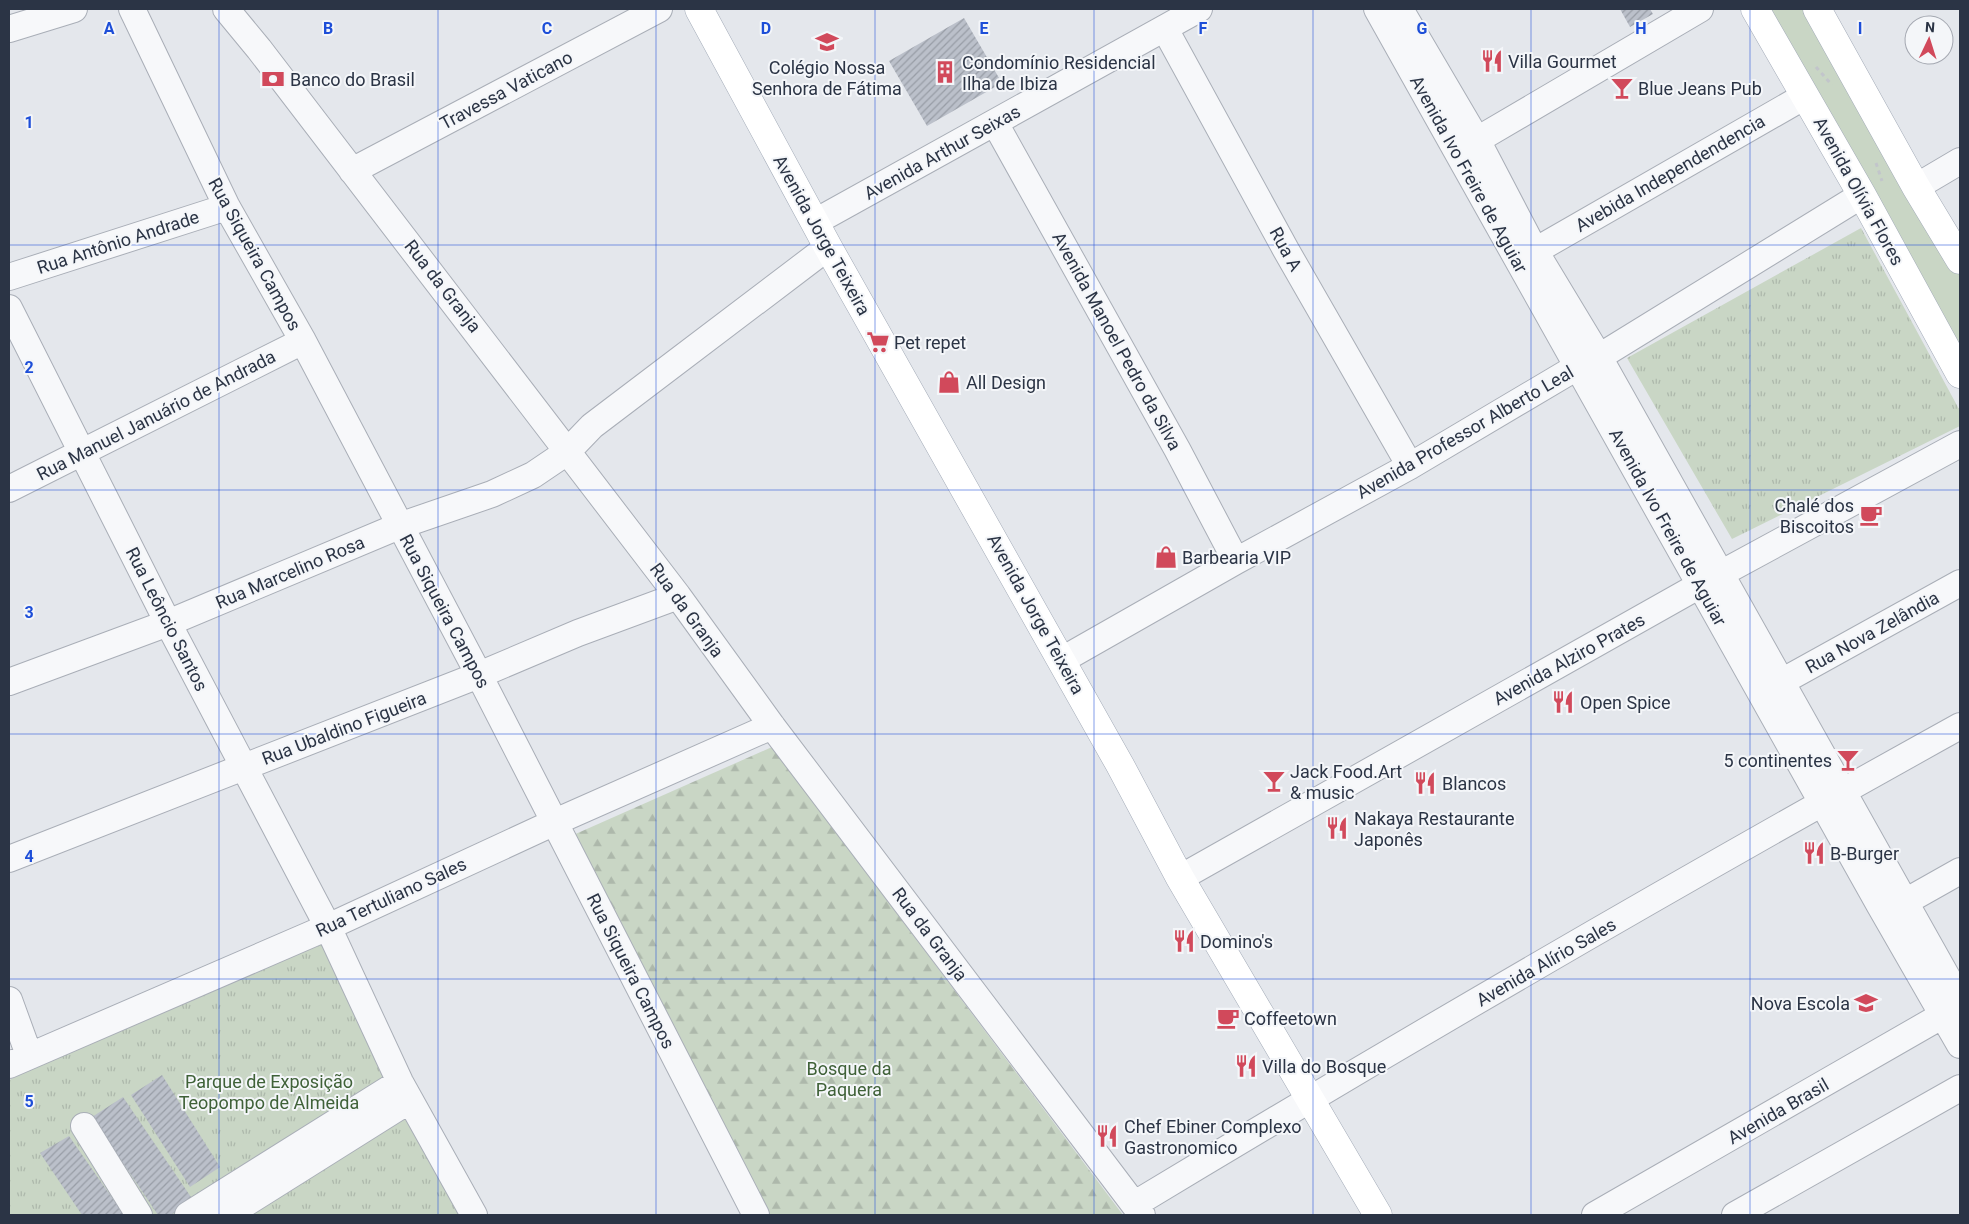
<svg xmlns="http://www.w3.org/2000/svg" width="1969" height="1224" viewBox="0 0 1969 1224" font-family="Roboto,sans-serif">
<defs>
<pattern id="forest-firs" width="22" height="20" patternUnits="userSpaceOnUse" patternTransform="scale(1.25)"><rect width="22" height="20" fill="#c9d6c5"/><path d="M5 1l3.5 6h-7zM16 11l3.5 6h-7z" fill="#adb8ab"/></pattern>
<pattern id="park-tufts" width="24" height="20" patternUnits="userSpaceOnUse" patternTransform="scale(1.25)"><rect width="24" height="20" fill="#c9d6c5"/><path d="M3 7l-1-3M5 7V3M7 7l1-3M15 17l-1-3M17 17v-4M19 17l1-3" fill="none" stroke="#adb8ab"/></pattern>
<pattern id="building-hatch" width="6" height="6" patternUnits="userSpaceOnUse" patternTransform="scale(1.25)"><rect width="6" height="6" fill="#bbc0ca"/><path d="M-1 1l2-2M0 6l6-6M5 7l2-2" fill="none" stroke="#989da6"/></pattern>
</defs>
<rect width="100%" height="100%" fill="#e4e7ec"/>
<path fill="#c9d6c5" d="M1756 9H1814L1960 266V373Z"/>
<path fill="url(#forest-firs)" d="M772 747 1123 1215H766L571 836Z"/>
<path fill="url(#park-tufts)" d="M1861 228 1960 411V426L1732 539 1627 358Z
M328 927 474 1215H9V1080Z"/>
<path fill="url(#building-hatch)" d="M1620 9H1650L1653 14 1630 27Z
M964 18 1002 83 927 126 889 61Z
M162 1075 220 1167 190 1187 131 1095Z
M123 1097 193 1200 171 1215H158L92 1117Z
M69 1136 124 1215H82L40 1153Z"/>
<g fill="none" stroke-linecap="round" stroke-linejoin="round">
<defs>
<path id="minor" d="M132 9 227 207 303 341 479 675 756 1215
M226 9 259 49 678 596 772 726 1142 1215
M1377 9 1880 906 1960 1045
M1400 9 1477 140 1535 251 1599 357 1960 1000
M9 29 74 9
M1165 29 1286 250 1410 466
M995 123 1177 449 1236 561
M1477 140 1700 9
M352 171 659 9
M1916 187 1960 161
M815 222 1199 9
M1535 251 1805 96
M9 277 227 207
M9 308 168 623 328 927 400 1082 474 1215
M9 489 303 341
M1062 660 1236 561 1410 466 1577 367 1599 357 1862 195
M1783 681 1960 583
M9 682 168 623 399 526 492 494 533 475 567 452 592 426 828 247
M9 859 479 675 578 633 678 596
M1180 878 1700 585 1960 444
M1905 902 1960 871
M9 1000 29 1055
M9 1065 328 927 555 822 772 726
M84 1126 139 1215
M1135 1204C1407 1040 1682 880 1960 726
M188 1215 400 1082
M227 1215 410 1100
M1595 1215 1957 1007
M1735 1215 1960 1088"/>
<path id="major" d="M699 9 828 247 1120 765 1180 878 1378 1215
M1755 9 1862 195 1960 374
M1817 9 1916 187 1960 260"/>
</defs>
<use href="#minor" stroke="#a9aeb7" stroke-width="28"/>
<use href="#major" stroke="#a3abb8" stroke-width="29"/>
<path stroke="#c2c5cb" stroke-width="3" stroke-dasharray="4 4" stroke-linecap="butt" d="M1816 67 1832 85
M1876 163 1882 181"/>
<use href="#minor" stroke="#f7f8fa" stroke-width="26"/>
<use href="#major" stroke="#fff" stroke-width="28"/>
</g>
<path fill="none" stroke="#1d4ed8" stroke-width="1" stroke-opacity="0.55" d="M219 9V1215M438 9V1215M656 9V1215M875 9V1215M1094 9V1215M1313 9V1215M1531 9V1215M1750 9V1215M9 245H1960M9 490H1960M9 734H1960M9 979H1960"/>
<defs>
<symbol id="school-bare" viewBox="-9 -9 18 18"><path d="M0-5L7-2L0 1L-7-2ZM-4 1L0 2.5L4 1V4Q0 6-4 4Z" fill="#d1495b" stroke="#f4f6f9" stroke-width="2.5" paint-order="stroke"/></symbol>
<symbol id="restaurant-bare" viewBox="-9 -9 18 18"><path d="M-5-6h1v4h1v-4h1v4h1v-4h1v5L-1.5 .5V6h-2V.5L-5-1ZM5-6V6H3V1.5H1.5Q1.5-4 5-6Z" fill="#d1495b" stroke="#f4f6f9" stroke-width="2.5" paint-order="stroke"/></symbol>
<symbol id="building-bare" viewBox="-9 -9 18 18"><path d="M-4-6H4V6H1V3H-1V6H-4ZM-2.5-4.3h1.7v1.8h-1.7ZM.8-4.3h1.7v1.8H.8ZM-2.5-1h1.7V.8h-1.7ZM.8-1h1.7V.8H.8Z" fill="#d1495b" stroke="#f4f6f9" stroke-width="2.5" paint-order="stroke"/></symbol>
<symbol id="bank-bare" viewBox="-9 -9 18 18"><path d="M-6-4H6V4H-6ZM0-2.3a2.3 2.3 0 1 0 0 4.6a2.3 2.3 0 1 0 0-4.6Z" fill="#d1495b" stroke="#f4f6f9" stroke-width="2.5" paint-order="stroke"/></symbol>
<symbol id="bar-bare" viewBox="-9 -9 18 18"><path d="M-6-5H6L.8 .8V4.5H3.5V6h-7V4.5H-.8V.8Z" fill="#d1495b" stroke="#f4f6f9" stroke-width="2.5" paint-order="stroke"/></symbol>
<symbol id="supermarket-bare" viewBox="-9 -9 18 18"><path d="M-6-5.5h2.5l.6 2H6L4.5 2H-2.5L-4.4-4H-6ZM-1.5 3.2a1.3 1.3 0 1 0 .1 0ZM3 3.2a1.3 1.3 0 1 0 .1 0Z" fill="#d1495b" stroke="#f4f6f9" stroke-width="2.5" paint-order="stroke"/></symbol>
<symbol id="shop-bare" viewBox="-9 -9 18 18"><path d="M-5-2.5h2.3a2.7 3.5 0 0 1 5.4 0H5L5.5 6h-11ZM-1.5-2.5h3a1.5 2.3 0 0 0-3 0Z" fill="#d1495b" stroke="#f4f6f9" stroke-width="2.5" paint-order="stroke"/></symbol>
<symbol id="cafe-bare" viewBox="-9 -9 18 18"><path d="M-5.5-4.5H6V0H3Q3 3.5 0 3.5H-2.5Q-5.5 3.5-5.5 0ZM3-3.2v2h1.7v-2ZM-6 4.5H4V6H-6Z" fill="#d1495b" stroke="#f4f6f9" stroke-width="2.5" paint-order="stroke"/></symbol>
</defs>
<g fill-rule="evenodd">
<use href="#school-bare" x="811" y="26" width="32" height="32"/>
<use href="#restaurant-bare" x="1476" y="45" width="32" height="32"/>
<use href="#building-bare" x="929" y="56" width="32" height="32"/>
<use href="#bank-bare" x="257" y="63" width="32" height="32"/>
<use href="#bar-bare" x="1606" y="72" width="32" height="32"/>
<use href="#supermarket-bare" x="862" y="326" width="32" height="32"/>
<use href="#shop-bare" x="933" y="366" width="32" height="32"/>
<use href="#cafe-bare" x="1855" y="499" width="32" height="32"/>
<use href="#shop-bare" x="1150" y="541" width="32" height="32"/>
<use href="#restaurant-bare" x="1547" y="686" width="32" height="32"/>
<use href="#bar-bare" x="1832" y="744" width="32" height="32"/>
<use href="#bar-bare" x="1258" y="765" width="32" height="32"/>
<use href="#restaurant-bare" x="1409" y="767" width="32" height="32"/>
<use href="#restaurant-bare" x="1321" y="812" width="32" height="32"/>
<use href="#restaurant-bare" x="1798" y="837" width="32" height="32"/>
<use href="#restaurant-bare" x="1168" y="925" width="32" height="32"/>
<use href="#school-bare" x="1850" y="987" width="32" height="32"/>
<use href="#cafe-bare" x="1212" y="1002" width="32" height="32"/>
<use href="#restaurant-bare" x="1230" y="1050" width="32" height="32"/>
<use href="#restaurant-bare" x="1091" y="1120" width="32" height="32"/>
</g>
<g text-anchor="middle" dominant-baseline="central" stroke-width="4" stroke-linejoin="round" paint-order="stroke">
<g font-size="18" fill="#2b3445" stroke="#f4f6f9" text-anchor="start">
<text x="1508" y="61">Villa Gourmet</text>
<text x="962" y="62">Condomínio Residencial<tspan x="962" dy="21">Ilha de Ibiza</tspan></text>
<text x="827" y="67" text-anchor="middle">Colégio Nossa<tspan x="827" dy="21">Senhora de Fátima</tspan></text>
<text x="290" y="79">Banco do Brasil</text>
<text x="1638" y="88">Blue Jeans Pub</text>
<text x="894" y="342">Pet repet</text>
<text x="966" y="382">All Design</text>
<text x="1854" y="505" text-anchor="end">Chalé dos<tspan x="1854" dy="21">Biscoitos</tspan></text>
<text x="1182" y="557">Barbearia VIP</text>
<text x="1580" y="702">Open Spice</text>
<text x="1832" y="760" text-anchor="end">5 continentes</text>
<text x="1290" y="771">Jack Food.Art<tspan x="1290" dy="21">&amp; music</tspan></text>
<text x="1442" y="783">Blancos</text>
<text x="1354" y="818">Nakaya Restaurante<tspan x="1354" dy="21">Japonês</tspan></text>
<text x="1830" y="853">B-Burger</text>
<text x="1200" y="941">Domino's</text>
<text x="1850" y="1003" text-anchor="end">Nova Escola</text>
<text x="1244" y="1018">Coffeetown</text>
<text x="1262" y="1066">Villa do Bosque</text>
<text x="1124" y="1126">Chef Ebiner Complexo<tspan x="1124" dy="21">Gastronomico</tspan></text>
</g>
<g font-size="18" fill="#2b3445" stroke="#f4f6f9">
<text transform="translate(506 90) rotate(-28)">Travessa Vaticano</text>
<text transform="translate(942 152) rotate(-29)">Avenida Arthur Seixas</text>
<text transform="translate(1670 173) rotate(-30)">Avebida Independendencia</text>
<text transform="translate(1469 174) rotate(61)">Avenida Ivo Freire de Aguiar</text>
<text transform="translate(1859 191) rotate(61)">Avenida Olívia Flores</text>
<text transform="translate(822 235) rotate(61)">Avenida Jorge Teixeira</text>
<text transform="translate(118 242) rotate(-18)">Rua Antônio Andrade</text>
<text transform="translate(1286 249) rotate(61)">Rua A</text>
<text transform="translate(255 254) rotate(61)">Rua Siqueira Campos</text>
<text transform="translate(443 286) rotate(52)">Rua da Granja</text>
<text transform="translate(1117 341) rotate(61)">Avenida Manoel Pedro da Silva</text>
<text transform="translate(156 415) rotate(-27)">Rua Manuel Januário de Andrada</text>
<text transform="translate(1465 432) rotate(-30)">Avenida Professor Alberto Leal</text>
<text transform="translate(1668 527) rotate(61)">Avenida Ivo Freire de Aguiar</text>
<text transform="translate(290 572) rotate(-23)">Rua Marcelino Rosa</text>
<text transform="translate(687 610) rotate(54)">Rua da Granja</text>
<text transform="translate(445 611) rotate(62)">Rua Siqueira Campos</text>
<text transform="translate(1036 614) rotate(61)">Avenida Jorge Teixeira</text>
<text transform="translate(167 619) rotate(63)">Rua Leôncio Santos</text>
<text transform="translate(1872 632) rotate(-29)">Rua Nova Zelândia</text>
<text transform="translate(1569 659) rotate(-29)">Avenida Alziro Prates</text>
<text transform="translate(344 728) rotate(-21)">Rua Ubaldino Figueira</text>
<text transform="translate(391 897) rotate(-25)">Rua Tertuliano Sales</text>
<text transform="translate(930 934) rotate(53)">Rua da Granja</text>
<text transform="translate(1546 962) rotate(-30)">Avenida Alírio Sales</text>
<text transform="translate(631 971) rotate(63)">Rua Siqueira Campos</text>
<text transform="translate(1778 1111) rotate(-30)">Avenida Brasil</text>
</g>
<g font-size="18" fill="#3f6138" stroke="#f4f6f9">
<text x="849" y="1068">Bosque da<tspan x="849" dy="21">Paquera</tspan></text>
<text x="269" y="1081">Parque de Exposição<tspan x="269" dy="21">Teopompo de Almeida</tspan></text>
</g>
</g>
<g font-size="16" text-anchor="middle" font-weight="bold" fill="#1d4ed8" stroke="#f4f6f9" stroke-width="4" stroke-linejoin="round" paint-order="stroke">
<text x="109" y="34">A</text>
<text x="328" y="34">B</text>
<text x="547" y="34">C</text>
<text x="766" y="34">D</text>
<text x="984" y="34">E</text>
<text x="1203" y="34">F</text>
<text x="1422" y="34">G</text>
<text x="1641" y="34">H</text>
<text x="1860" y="34">I</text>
<text x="29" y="128">1</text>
<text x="29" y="373">2</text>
<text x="29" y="618">3</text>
<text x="29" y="862">4</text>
<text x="29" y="1107">5</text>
</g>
<rect width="1969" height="1224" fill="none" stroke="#2b3445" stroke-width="20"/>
<g transform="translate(1929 40) rotate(4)"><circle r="24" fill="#f4f6f9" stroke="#a4a8b1"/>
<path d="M0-4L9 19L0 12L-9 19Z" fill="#d1495b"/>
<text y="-8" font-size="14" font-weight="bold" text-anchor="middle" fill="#2b3445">N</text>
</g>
</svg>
